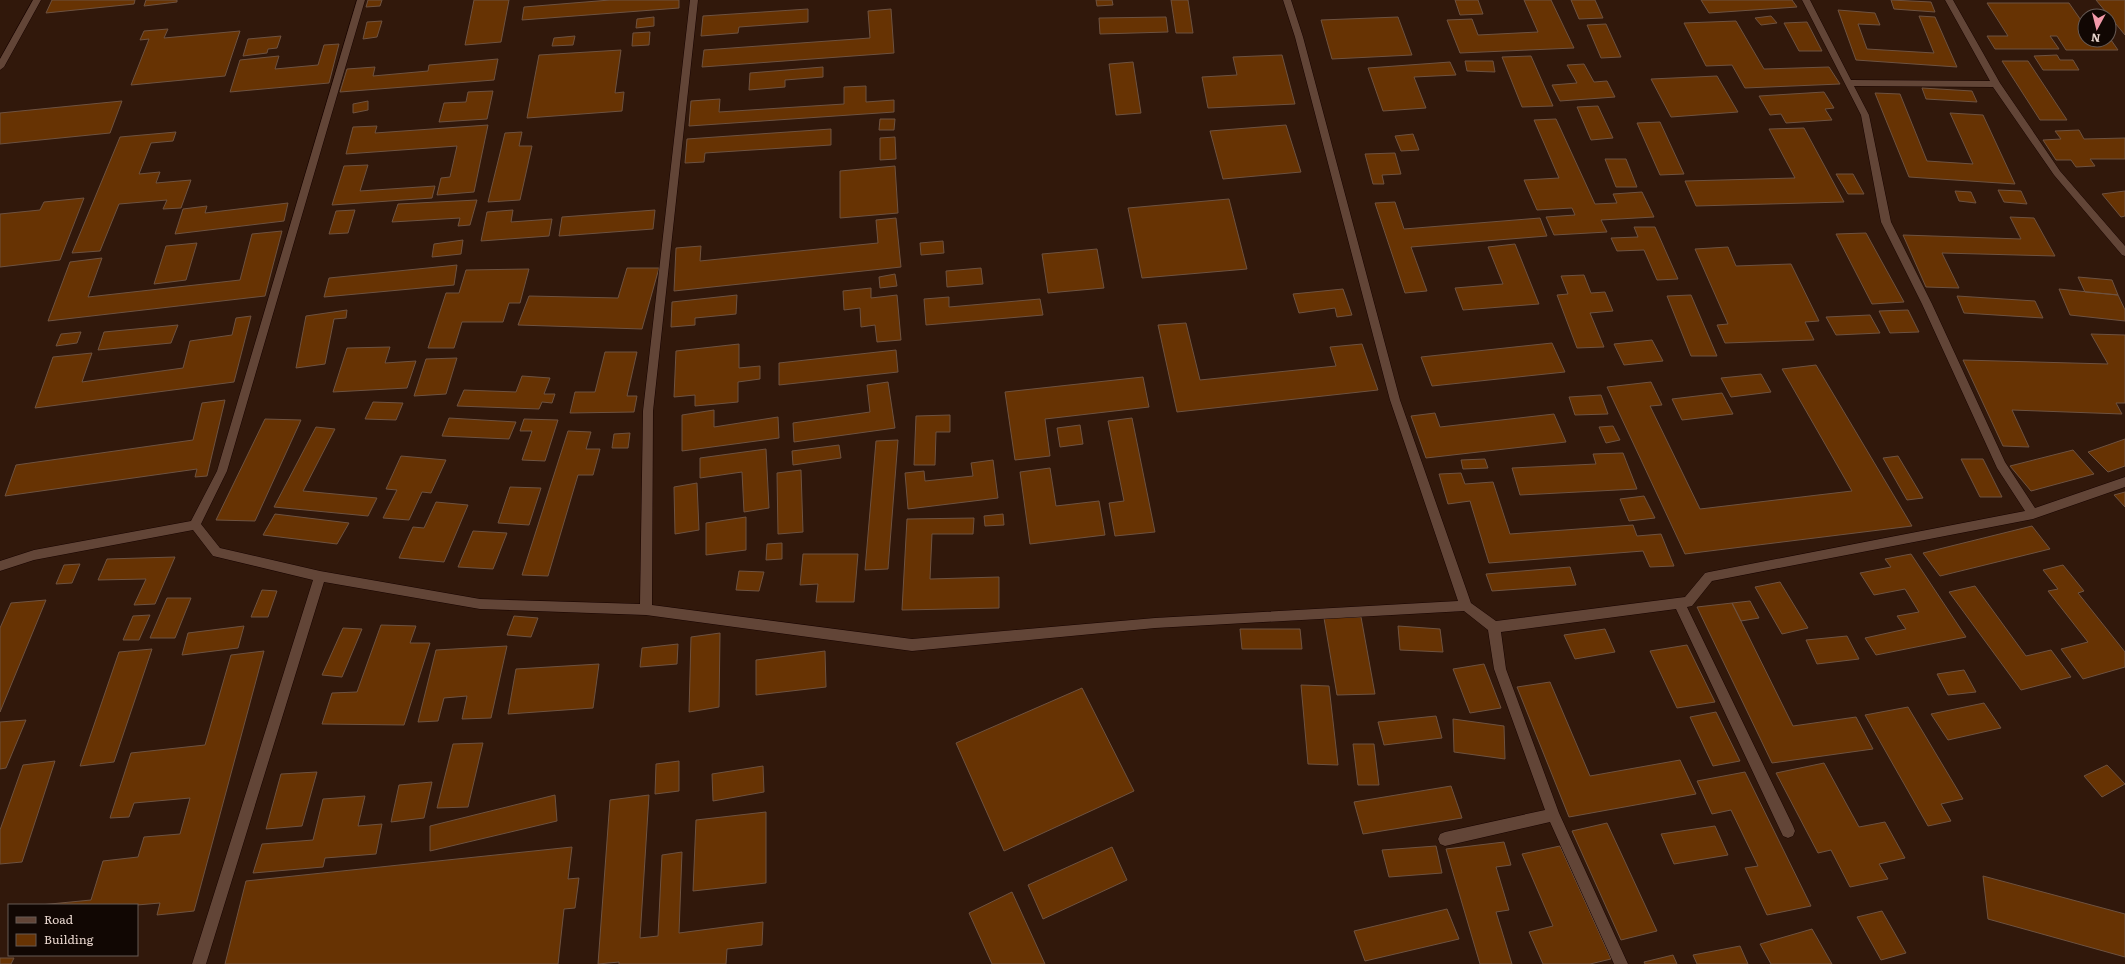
<svg xmlns="http://www.w3.org/2000/svg" width="2125" height="964" viewBox="0 0 2125 964" font-family="Literata,serif">
<rect width="100%" height="100%" fill="#31180b"/>
<path fill="#673303" stroke="#6e5240" d="M52 0H135L134 4 46 13Z
M146 0H177V2L144 6Z
M368 0H382L380 6 366 7Z
M474 0H509L501 42 465 45Z
M610 0H679V8L522 20 524 7Z
M1096 0H1112L1113 5 1097 6Z
M1171 0H1188L1193 33H1176Z
M1455 0H1478L1483 14 1460 15Z
M1524 0H1551L1574 48 1460 53 1447 20 1472 19 1478 35 1538 32Z
M1571 0H1595L1603 18 1579 19Z
M1701 0H1792L1797 7 1709 13Z
M1891 0 1931 2 1935 12 1894 9Z
M2096 0H2125V35Z
M1987 3H2069L2085 26V40H2109V37L2118 50H2066L2057 36H2050L2059 49H1995L1987 36H2008Z
M808 9V22L739 27 738 33 701 36 703 16Z
M891 9 894 53 702 67 704 50 870 38 868 11Z
M1838 10 1875 13 1880 25 1858 24 1867 49 1934 53 1919 16 1935 17 1957 67 1856 60Z
M1771 16 1777 23 1761 25 1755 18Z
M654 17V26L636 28 637 19Z
M1166 17 1168 32 1100 34 1099 18Z
M1398 17 1412 55 1332 59 1321 20Z
M382 21 377 37 363 39 367 22Z
M1736 21 1764 69 1829 67 1840 84 1745 88 1732 65 1706 66 1684 23Z
M1807 22 1822 51H1799L1784 23Z
M1606 24 1621 57 1601 58 1587 25Z
M168 29 164 38 240 31 225 76 131 85 149 39 140 40 144 31Z
M650 32 649 45 632 46 633 33Z
M281 36 277 48 268 49 267 53 243 56 248 39Z
M575 36 573 45 552 46 554 38Z
M339 44 329 83 230 92 240 60 279 56 275 69 318 65 324 45Z
M621 50 615 93 624 92 622 111 527 118 539 55Z
M1282 55 1295 104 1208 108 1202 77 1237 75 1233 57Z
M2057 55 2060 60H2073L2079 70H2043L2034 56Z
M1531 56 1553 106 1522 107 1502 57Z
M498 59 494 80 340 92 347 69 375 67 373 76 428 71 429 65Z
M1465 61H1493L1495 72 1467 71Z
M2002 61H2028L2067 120H2040Z
M1133 62 1141 113 1116 115 1109 64Z
M1450 62 1456 75 1414 77 1426 108 1383 111 1368 68Z
M1584 64 1594 82 1607 81 1615 97 1560 101 1552 85 1577 83 1567 65Z
M823 67V77L785 80V87L749 90 750 73Z
M1717 76 1738 112 1671 117 1651 79Z
M866 86V102L894 100V112L689 126 691 101 720 99 719 112 844 104V87Z
M1922 88 1972 91 1977 102 1926 99Z
M493 91 487 119 439 122 444 103 466 102 468 92Z
M1824 92 1834 108 1825 109 1832 120 1786 123 1781 114 1770 115 1759 96Z
M1875 93 1900 94 1927 161 1973 164 1950 113 1983 115 2015 184 1909 177Z
M122 101 110 133 0 144V113Z
M368 101V110L353 113V104Z
M1598 106 1613 138 1591 140 1577 107Z
M880 119H895L894 130H879Z
M1556 119 1595 204 1617 203 1613 194 1642 192 1654 217 1601 220 1607 232 1554 235 1546 217 1575 215 1572 208 1537 210 1524 180 1559 178 1534 120Z
M1660 122 1684 174 1660 175 1637 123Z
M488 125 474 192 437 195 441 178 450 177 457 146 346 154 353 127 377 126 375 133Z
M1286 125 1301 172 1223 179 1210 131Z
M1804 128 1844 202 1696 206 1685 181 1795 178 1769 129Z
M831 129V145L705 153 704 162 685 163 687 139Z
M2079 130 2084 139 2125 138V159H2090L2095 166 2076 167 2071 160H2056L2043 140 2061 139 2055 131Z
M176 132 173 141 151 143 139 174 160 172 156 183 191 180 181 208 163 209 167 200 119 204 100 251 72 253 120 137Z
M522 132 519 146H532L520 200 488 202 505 133Z
M1413 134 1419 150 1401 151 1395 136Z
M895 137 896 159 880 160V138Z
M1395 153 1401 174 1382 175 1384 184H1373L1365 154Z
M1605 159H1626L1637 187H1616Z
M368 165 360 191 435 186 432 198 332 205 344 166Z
M895 166 898 213 840 218V171Z
M1836 174H1853L1864 194H1848Z
M1998 190 2021 191 2027 204 2004 202Z
M1955 191 1971 192 1976 203 1959 201Z
M2125 191V216L2121 217 2102 194Z
M84 198 60 260 0 267V214L40 210 44 202Z
M1229 199 1247 269 1142 278 1128 208Z
M477 200 470 225 458 226 460 218 392 222 398 204Z
M1395 202 1404 229 1540 218 1547 236 1411 247 1427 291 1405 293 1375 203Z
M288 203 284 221 175 234 183 209 207 206 205 213Z
M355 210 348 233 329 234 336 211Z
M513 210 511 222 552 219 549 236 481 241 487 212Z
M655 210 653 229 559 236 562 217Z
M2010 217 2034 218 2055 256 1942 253 1959 288 1926 287 1903 235 2021 239Z
M896 218 901 267 674 291 676 248 701 246 700 261 878 243 876 220Z
M1634 227H1655L1678 279 1657 280 1644 250 1617 251 1611 238 1638 237Z
M282 231 265 296 48 321 70 262 102 258 88 297 240 280 252 234Z
M1866 233 1904 302 1872 304 1836 234Z
M463 240 461 254 432 257 434 244Z
M943 241 944 253 921 255 920 243Z
M197 243 186 280 154 284 166 246Z
M1515 244 1539 304 1463 310 1455 288 1503 284 1488 247Z
M1728 247 1736 266 1791 264 1819 321 1805 322 1814 340 1725 343 1717 325 1728 324 1695 249Z
M1097 249 1104 288 1048 293 1042 254Z
M457 265 454 285 324 297 329 278Z
M627 268H659L642 329 518 325 529 296 618 298Z
M981 268 983 284 947 287 946 271Z
M529 269 520 303H509L503 322H462L454 348H428L446 293H459L466 270Z
M895 274 897 286 880 288 879 277Z
M1584 275 1591 293 1605 292 1613 311 1590 313 1604 347 1577 348 1557 295 1568 294 1561 276Z
M2078 277 2112 280 2118 295 2085 292Z
M871 288V298L897 295 901 340 877 342 875 325 861 327 860 308 844 310 843 291Z
M1343 289 1352 315 1337 317 1335 308 1299 313 1293 294Z
M2059 289 2118 295 2125 310V321L2070 315Z
M737 295 736 314 695 318V325L671 327 672 302Z
M1691 295 1717 356H1691L1667 296Z
M1957 296 2035 301 2043 318 1964 313Z
M949 297V307L1040 299 1043 315 926 325 924 299Z
M347 310 346 318 334 319 325 364 296 368 306 316Z
M1908 310 1919 332 1890 333 1879 311Z
M1870 315 1880 333 1836 335 1826 317Z
M251 316 234 382 35 408 53 357 92 353 82 382 183 368 190 341 232 335 236 318Z
M1186 323 1200 380 1336 366 1330 347 1362 344 1378 390 1177 412 1158 325Z
M178 325 171 343 98 350 104 332Z
M81 332 77 343 56 346 61 334Z
M2091 334 2125 335V403H2116L2122 414 2012 410 2029 447 2003 446 1963 360 2108 364Z
M1652 340 1663 361 1624 365 1614 344Z
M1552 343 1565 372 1432 386 1421 357Z
M739 344V368L760 366V379L738 382V402L695 406V395L674 397 676 351Z
M390 347 385 363 416 361 407 388 333 392 347 348Z
M896 350 898 372 779 385V363Z
M605 352H637L627 396H637L634 412 570 413 575 392H595Z
M457 358 446 394 414 396 426 359Z
M1816 365 1912 526 1685 554 1607 387 1651 382 1662 405 1650 406 1700 509 1852 491 1782 369Z
M1761 374 1771 392 1731 397 1721 378Z
M522 376 550 378 544 394H555L552 403 542 402 539 409 457 406 464 390 516 392Z
M1143 377 1149 407 1045 419 1050 456 1015 460 1005 392Z
M888 382 895 428 794 442 793 423 870 412 867 385Z
M1722 393 1733 414 1682 420 1672 399Z
M1601 395 1608 414 1575 415 1569 397Z
M225 400 207 476 195 477 197 469 5 496 16 465 193 440 202 403Z
M373 402 403 403 396 420 365 419Z
M714 410V427L778 417 779 438 682 451V415Z
M1435 413 1440 427 1554 414 1566 442 1426 458 1411 416Z
M950 415V432H936L935 465H914L916 416Z
M449 418 516 422 509 439 442 436Z
M1132 418 1155 532 1115 536 1109 503 1124 501 1108 421Z
M265 419 301 420 255 521 216 520Z
M524 419 558 420 545 461 522 460 532 431H520Z
M1080 425 1083 444 1060 447 1057 428Z
M1613 426 1620 440 1606 443 1599 427Z
M316 427 335 429 303 491 377 498 368 516 274 507Z
M568 431 591 432 586 449H600L593 475H578L548 576 522 575Z
M630 433 628 448H612L614 434Z
M2125 439V466L2108 472 2088 452Z
M898 440 888 569 865 570 876 441Z
M839 445 841 458 793 465 792 451Z
M766 449 769 508 744 512 742 472 700 478V458Z
M2073 450 2094 474 2031 491 2010 466Z
M1623 453 1637 489 1520 495 1512 468 1596 464 1593 454Z
M401 456 446 460 431 493 422 492 409 520 383 518 397 490 386 489Z
M1898 456 1923 498 1907 500 1883 458Z
M1485 459 1488 468 1463 469 1461 460Z
M1961 459H1983L2002 497H1980Z
M993 460 998 498 908 509 905 473 924 471 925 481 973 476 971 463Z
M1050 468 1056 506 1099 501 1105 535 1030 544 1020 472Z
M801 470 803 532 778 534 777 473Z
M1461 473 1465 484 1493 482 1510 534 1633 525 1637 536 1661 534 1674 566 1650 567 1643 551 1489 563 1470 501 1448 504 1439 474Z
M697 483 699 530 675 534 674 487Z
M510 487 541 488 529 525 498 523Z
M2125 492V507L2114 495Z
M1644 496 1655 518 1629 521 1620 499Z
M436 502 468 505 444 562 399 558 413 527 424 528Z
M275 514 349 523 337 544 263 535Z
M1003 514 1004 525 985 526 984 516Z
M746 517V550L706 555V523Z
M974 518 973 534H932L930 579 999 577V608L902 610 907 519Z
M2032 526 2050 549 1940 576 1923 553Z
M473 531 507 533 493 569 458 567Z
M782 543V559L766 560 767 544Z
M803 554H858L854 602H816L818 584 800 585Z
M1911 554 1966 637 1876 655 1865 638 1906 629 1897 616 1919 612 1905 589 1874 595 1860 573 1891 567 1885 559Z
M175 557 155 604 134 605 146 579 98 580 107 559Z
M80 564 72 583 56 584 64 565Z
M2063 565 2084 591 2078 593 2125 652V667L2083 679 2061 649 2088 642 2048 591 2058 589 2043 570Z
M1570 567 1576 585 1492 591 1486 574Z
M739 571 764 572 759 591 736 590Z
M1780 582 1808 628 1782 634 1755 587Z
M1975 586 2026 656 2051 650 2071 677 2021 690 1949 592Z
M262 590 277 591 268 617H251Z
M167 598H191L175 638H150Z
M46 600 0 712V628L11 603Z
M1750 601 1759 618 1741 621 1732 603Z
M1732 603 1793 726 1856 717 1873 749 1772 763 1697 607Z
M150 615 139 640H123L133 616Z
M514 616 538 618 531 637 507 635Z
M1361 617 1375 694 1337 695 1324 618Z
M381 625 416 626 410 643H430L404 725 322 724 332 693 357 692Z
M244 626 238 648 182 655 188 633Z
M1398 626 1440 629 1443 652 1400 650Z
M343 628 362 629 342 677 322 675Z
M1240 629H1300L1302 649H1242Z
M1605 629 1615 652 1575 659 1564 635Z
M720 633 719 707 689 712 691 637Z
M1847 636 1859 659 1817 664 1806 640Z
M678 644 677 664 640 667 642 648Z
M1687 645 1715 702 1677 708 1650 651Z
M507 646 491 718 462 719 467 696 444 698 438 721 418 722 436 650Z
M152 649 114 762 80 766 119 652Z
M264 651 194 911 157 915 160 903 137 905H40L91 900 103 861 138 857 144 837 180 834 190 798 134 803 129 817 110 818 131 753 205 745 231 655Z
M825 651 826 687 756 695V660Z
M599 664 593 708 508 714 516 669Z
M1484 664 1501 708 1470 713 1453 669Z
M1964 670 1976 692 1948 695 1937 674Z
M1550 682 1590 776 1680 760 1696 794 1569 817 1517 687Z
M1301 685 1329 686 1338 765 1308 764Z
M1082 688 1134 791 1004 851 956 743Z
M1984 703 2001 728 1948 740 1931 714Z
M1908 707 1963 799 1941 804 1951 821 1928 826 1865 715Z
M1716 712 1740 761 1713 766 1690 717Z
M1436 716 1442 738 1384 745 1378 722Z
M1453 719 1504 726 1505 759 1454 752Z
M26 720 6 768 0 769V722Z
M483 743 468 807 437 808 453 744Z
M1353 744H1374L1379 785H1358Z
M55 761 22 862 0 864V830L23 765Z
M679 761V791L655 794 656 764Z
M1824 763 1859 827 1885 822 1905 858 1879 864 1888 879 1850 887 1831 850 1818 853 1776 773Z
M2107 765 2125 784 2102 797 2084 776Z
M763 766 764 792 713 801 712 774Z
M317 772 302 826 266 829 281 774Z
M1745 772 1811 906 1767 915 1745 868 1758 866 1731 810 1712 814 1697 781Z
M432 782 424 818 391 822 399 785Z
M1451 786 1462 818 1363 834 1354 802Z
M555 795 557 821 430 851V826Z
M649 795 640 938 658 936 662 855 682 852 679 933 763 922 762 945 727 949 726 964H619V962L598 964 610 800Z
M365 796 358 826 382 824 376 854 325 858 323 867 253 873 262 844 313 840 323 799Z
M766 812V883L693 891 696 820Z
M1607 823 1657 931 1621 940 1572 831Z
M1715 826 1728 855 1674 864 1661 834Z
M1504 842 1511 865 1496 867 1509 910 1496 912 1512 964H1480L1446 849Z
M1436 846 1442 873 1389 877 1382 850Z
M1560 846 1611 959 1590 964H1543L1529 932 1553 926 1522 854Z
M572 847 568 879 579 878 575 908 564 909 558 964H225L246 881Z
M1112 847 1127 880 1043 919 1028 885Z
M1983 876 2125 914V957L1988 919Z
M1012 892 1045 964H992L969 913Z
M1447 909 1459 939 1365 961 1354 931Z
M1882 911 1906 953 1881 960 1857 917Z
M1812 929 1832 964H1771L1760 944Z
M1740 946 1748 964H1697L1693 955Z
M1673 955 1677 964H1645L1644 962Z
M0 958H14L11 964H0Z"/>
<g fill="none" stroke-linecap="round" stroke-linejoin="round">
<defs>
<path id="minor" d="M33 0H41L4 67 0 70V59Z
M357 0H365L227 471 201 524 220 548 320 571 480 599 640 604 643 411 690 0H698L653 411 652 605 912 639 1155 618 1458 601 1390 400 1295 37 1283 0H1291L1303 37 1400 400 1471 603 1496 621 1685 597 1705 573 1709 572 2025 511 1997 468 1922 304 1881 222 1861 115 1802 0H1810L1851 80 1990 81 1945 0H1953L2000 83 2060 171 2125 246V256L2122 255 2054 175 1993 87 1854 86 1869 115 1891 222 1932 304 2005 462 2035 508 2125 477V487L2033 519 1712 581 1692 606 1687 607 1793 826 1795 831 1793 836 1788 838 1783 836 1676 609 1501 632 1506 669 1559 813 1628 964H1614L1550 822 1445 846 1440 844 1438 839 1440 834 1445 832 1545 810 1494 669 1488 630 1464 611 1155 628 912 651 646 615 480 609 324 582 206 964H192L313 580 213 556 193 530 34 560 0 571V561L34 550 191 521 217 471Z"/>
</defs>
<use href="#minor" stroke="#180300" stroke-width="1"/>
<use href="#minor" fill="#624537" fill-rule="evenodd"/>
</g>
<rect x="8" y="904" width="130" height="52" fill="#110703" stroke="#675a54"/>
<rect x="16" y="917" width="20" height="6" fill="#624537" stroke="#675a54"/>
<text x="44" y="924" font-size="12" fill="#e8d6ce">Road</text>
<rect x="16" y="934" width="20" height="12" fill="#673303" stroke="#675a54"/>
<text x="44" y="944" font-size="12" fill="#e8d6ce">Building</text>
<g transform="translate(2097 28) rotate(187)"><circle r="19" fill="#110703" stroke="#675a54"/>
<path d="M0-3L7 15L0 10L-7 15Z" fill="#f39aaa"/>
<text y="-6" font-size="11" font-weight="bold" text-anchor="middle" fill="#e8d6ce">N</text>
</g>
</svg>
